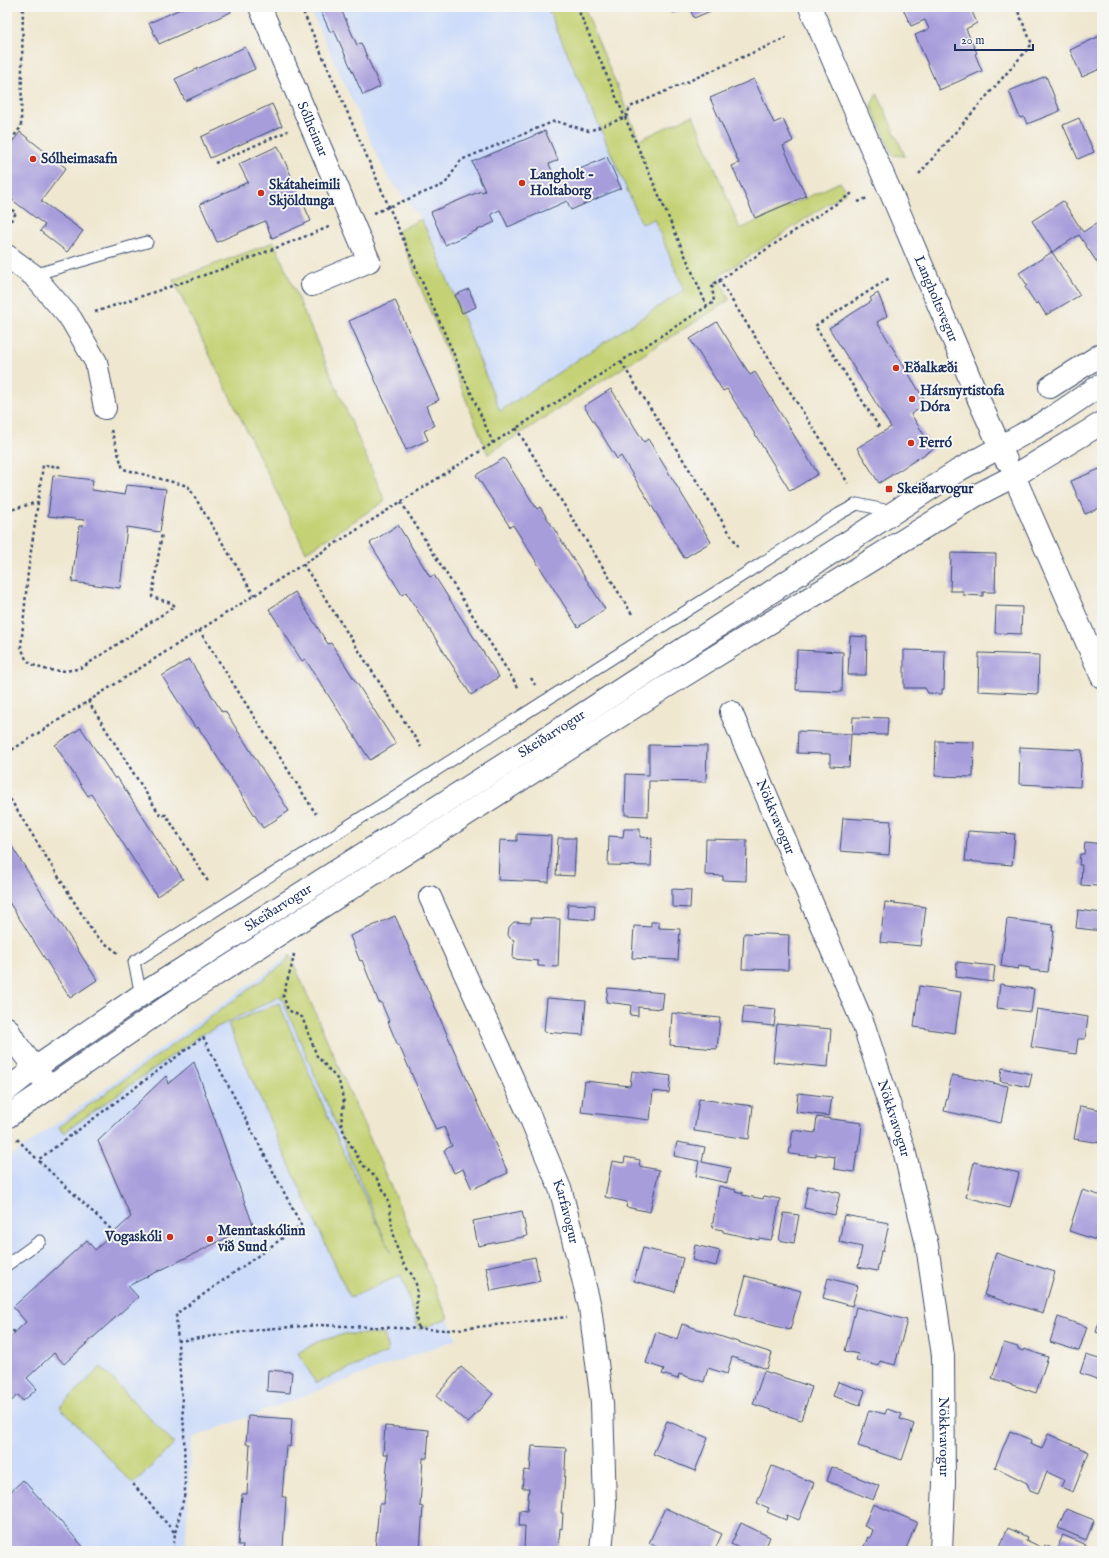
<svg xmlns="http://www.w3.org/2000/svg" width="1109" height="1558" viewBox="0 0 1109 1558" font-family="'IM FELL English',serif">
<rect width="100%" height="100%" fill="#f6f6f2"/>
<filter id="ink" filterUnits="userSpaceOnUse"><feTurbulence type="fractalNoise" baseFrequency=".025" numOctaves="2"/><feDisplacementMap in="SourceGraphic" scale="8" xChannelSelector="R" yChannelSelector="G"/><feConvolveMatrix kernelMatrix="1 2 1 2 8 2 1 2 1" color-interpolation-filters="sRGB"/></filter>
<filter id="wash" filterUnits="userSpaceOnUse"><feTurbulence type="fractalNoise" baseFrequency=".012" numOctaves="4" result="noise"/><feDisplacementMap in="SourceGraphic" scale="16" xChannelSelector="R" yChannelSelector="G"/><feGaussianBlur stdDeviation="0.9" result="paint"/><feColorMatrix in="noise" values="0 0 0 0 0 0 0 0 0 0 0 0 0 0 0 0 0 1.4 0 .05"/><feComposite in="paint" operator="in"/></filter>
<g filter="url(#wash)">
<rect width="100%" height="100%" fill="#efe7cf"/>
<path fill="#ccdbf9" d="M309 7H547L642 223 654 219 684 290 500 411 435 248 421 219 387 176Z
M290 955 457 1339 192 1438 185 1551H7V1159Z"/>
<path fill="#c4d274" stroke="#708069" d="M547 7H584L639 140 693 115 740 229 840 182 846 192 719 276 729 300 488 454 398 231 421 219 435 248 500 411 684 290 654 219 642 224Z
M877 93 905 156 893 155 871 106Z
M274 242 385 501 306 552 173 280Z
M290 955 448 1318 419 1330 401 1275 350 1298 284 1153 228 1024 279 1003 334 1131 391 1253 281 996 201 1035 63 1133 59 1127 284 964Z
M345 1334H384L388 1352 316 1383 298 1353 317 1342Z
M101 1367 174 1444 133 1484 60 1407Z"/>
<g id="blocks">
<path fill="#a79ddb" d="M185 7H229L231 12 159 44 149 23Z
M319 7H340L357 45 361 43 380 87 363 95 334 30 330 32Z
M671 7H687L673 13Z
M689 7H720L694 18Z
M902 7H970L977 23 966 29 977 53 975 54 982 71 939 90 915 35 929 29 925 20 911 26Z
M1102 35V68L1082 77 1070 50Z
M245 47 255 69 185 101 175 79Z
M1046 76 1060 111 1027 124 1024 117 1020 118 1009 91Z
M754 79 774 123 783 119 793 141 783 146 806 196 755 218 732 166 739 163 710 98Z
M272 104 282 126 210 158 201 137Z
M1079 118 1094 152 1078 159 1063 125Z
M545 131 558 160 549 164 557 182 559 181 558 179 607 157 621 188 571 210 567 201 508 227 500 210 491 214 495 222 445 245 431 212 481 191 482 192 485 191 472 162Z
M20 132 66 168 41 201 83 231 67 252 40 231 45 225 7 196V149Z
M278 146 311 221 272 238 265 221 217 242 200 204 248 182 239 164Z
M1063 201 1083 232 1102 220V270L1079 235 1052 252 1032 221Z
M1052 252 1080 295 1046 315 1038 302 1036 304 1025 287 1027 285 1019 273Z
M469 289 476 307 462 313 455 295Z
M878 293 887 316 877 322 927 404 911 414 933 449 879 483 857 448 891 427 829 328 872 301 870 298Z
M395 300 439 400 426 406 434 426 424 431 428 440 406 450 349 321Z
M717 322 750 375 755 372 818 474 790 491 727 389 723 391 690 339Z
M611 389 644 442 648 439 711 542 684 558 621 456 617 459 584 406Z
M504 458 537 509 540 507 605 609 578 627 513 525 510 527 476 475Z
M1102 468V507L1085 514 1071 481Z
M53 475 93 480 92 490 124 495 126 485 166 489 160 532 127 527 120 588 72 582 79 526H83L84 520 48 516Z
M398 525 430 577 434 575 499 677 471 695 406 592 402 595 370 543Z
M951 553 996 554 995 592H983V596L963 595V591H950Z
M295 592 328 644 331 643 396 744 370 760 305 659 302 661 269 609Z
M996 606 1022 607 1021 634 995 633Z
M850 636 867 637 866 675H848Z
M797 650 843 652 842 692 796 690Z
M904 650 945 651 944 689H942V694L928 693 925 688H904Z
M979 653 1039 655 1038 694 978 691Z
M189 659 222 712 225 711 289 811 263 828 198 727 196 729 162 676Z
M853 717 888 718 887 735 852 734Z
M81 728 115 779 117 777 183 879 157 896 91 794 88 796 55 745Z
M798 731 851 734 849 767 830 766V754L797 753Z
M936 741 974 742 973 777 935 776Z
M649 745 707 746 706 782 649 781 648 816 625 815 626 774 649 775Z
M1020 747 1082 750 1080 787 1019 784Z
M843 818 891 821 889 855 840 851Z
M624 829H640V837L652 838 651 866 608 865 609 836 623 837Z
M968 831 1015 834 1012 865 965 861Z
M517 834 551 836 549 882 498 880 500 840 517 841Z
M558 838H576L574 876 556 875Z
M7 839 97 980 70 998 7 899Z
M706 839 747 840 746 881 723 880V876L705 875Z
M1085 842 1102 844V884H1098V886L1081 885 1082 865H1079L1080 854H1084Z
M672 889 691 890 690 908 672 907Z
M885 902 926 907 921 946 880 942Z
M568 904 595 905 594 920 567 918Z
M1078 910 1102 913V931L1076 928Z
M395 916 508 1173 472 1189 463 1169 454 1173 444 1150 452 1146 444 1127 436 1130 399 1045 398 1046 388 1022 389 1021 381 1002 379 1003 362 960 360 961 350 936Z
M531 918 560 919 558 967 538 966V961L513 959 514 940 510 938 508 935 509 927 514 922 531 923Z
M1007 919 1053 925 1052 931H1054L1048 972 1030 970V968L1019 966 1018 969 1001 966Z
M651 922H659V928L680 929 678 960 632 958 634 926 651 927Z
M744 933 789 935 788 970 742 969Z
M957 962 995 966 993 982 956 977Z
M1000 984 1034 989 1031 1012 997 1008Z
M919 986 961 992 955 1033 914 1027Z
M608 988 664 993 662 1009 638 1007V1016L630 1015 631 1005 606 1002Z
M547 998 586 1001 583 1035 544 1032Z
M744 1006 776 1009 774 1026 742 1023Z
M1037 1009 1088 1017 1085 1039H1078L1076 1054 1031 1047Z
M672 1013 720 1018 717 1049 670 1045Z
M777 1024 831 1029 828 1067 773 1062Z
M194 1062 253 1225 128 1286 138 1297 64 1364 54 1353 27 1378 37 1389 23 1401 18 1395 7 1405V1340L26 1322 13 1307 87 1240 95 1250 131 1217 98 1141 166 1076 168 1084Z
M1002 1068 1032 1074 1029 1087 1000 1081Z
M632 1071 671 1076 669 1093 653 1091 650 1120 581 1112 585 1081 630 1086Z
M952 1075 1008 1086 1001 1123 944 1111Z
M798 1093 832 1097 829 1116 796 1112Z
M699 1099 753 1106 749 1139 694 1131Z
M1080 1106 1102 1110V1143L1074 1139Z
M817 1117 862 1123 859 1152H857L854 1172 834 1169 835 1157 816 1154V1157L789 1154 793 1130 815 1133Z
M677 1142 705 1147 702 1162 730 1168 727 1183 696 1176 699 1161 674 1156Z
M625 1157 640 1160 639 1166 659 1170 650 1212 626 1207 627 1202 605 1197 612 1161 624 1163Z
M974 1162 1019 1173 1010 1208 966 1197Z
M719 1186 736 1190 735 1191 743 1193 742 1195 763 1199 764 1196 780 1199 773 1236H772L771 1240 759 1238V1240L723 1232V1230L712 1228Z
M808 1186 840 1193 835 1215 804 1208Z
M1082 1190 1102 1196V1242L1069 1231Z
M522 1211 527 1236 478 1246 473 1221Z
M784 1213 799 1215 794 1243 779 1240Z
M844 1215 889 1223 883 1251H881L877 1271 858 1267 862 1247 839 1242Z
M695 1245 720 1251 716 1266 692 1260Z
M643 1248 683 1258 675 1292 634 1281Z
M996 1253 1055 1272 1043 1313 984 1295Z
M535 1257 540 1281 491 1291 486 1267Z
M746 1276 801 1291 790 1330 735 1315Z
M828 1278 858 1286 852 1306 823 1298Z
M856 1307 907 1320 895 1365 880 1361 879 1366 856 1360 858 1354 845 1351Z
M1102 1313V1334L1096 1332Z
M1058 1317 1087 1327 1079 1351 1050 1342Z
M682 1324 772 1353 767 1369 732 1357 727 1374 708 1368 704 1382 679 1374 678 1379 662 1374 664 1369 646 1363 656 1332 677 1339Z
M1004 1343 1018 1347V1349L1023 1351 1024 1349 1048 1357 1036 1393 992 1378Z
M1086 1355 1102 1360V1381L1080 1373Z
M461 1367 493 1394 468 1423 436 1396Z
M268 1370 292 1372 290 1393 267 1391Z
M764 1371 812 1387 801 1420 753 1404Z
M838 1382 865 1391 860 1405 833 1396Z
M887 1409 902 1414 900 1419 914 1424 902 1460 858 1446 869 1410 885 1414Z
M248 1416 292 1419 290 1447 286 1446 282 1497H286L283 1548H278V1551H242L243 1545H238L242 1494H247L250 1444H246Z
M667 1421 708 1438 695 1471 653 1454Z
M385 1426 429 1430 427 1458H423L420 1506 423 1507 420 1551H375L379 1504H384L388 1454H383Z
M1010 1431 1031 1440 1030 1444 1042 1449 1048 1434 1089 1452 1073 1492 1061 1487 1064 1480 1047 1472 1038 1493 1030 1490 1027 1483 995 1467Z
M532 1446 566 1448 564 1490H563L561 1513H563L562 1529 560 1528 558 1551H517V1548L524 1549 525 1526H519L520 1510 527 1511 529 1488H522L524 1470 530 1471Z
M772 1466 814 1483 799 1520 787 1515 786 1520 767 1512 769 1508 757 1503Z
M832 1467 879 1486 873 1500 827 1481Z
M23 1480 87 1551H7V1495Z
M873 1504 917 1522 905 1551H862L868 1537 870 1538 873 1530 864 1526Z
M665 1508 722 1534 714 1551H667L649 1543Z
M1066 1509 1094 1520 1086 1540 1058 1528Z
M741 1523 770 1537 764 1551H745L731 1544Z
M1008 1528 1027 1537 1026 1540 1043 1548 1045 1545 1056 1550 1063 1535 1088 1546 1085 1551H998Z"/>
</g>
</g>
<g filter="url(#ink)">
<use href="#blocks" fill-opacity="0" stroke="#3b4b6f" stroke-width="1"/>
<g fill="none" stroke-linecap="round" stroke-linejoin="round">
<defs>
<path id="service" d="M33 275 147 242
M141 995 134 962 839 514 857 504 894 512
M7 1265 40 1241"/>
<g id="minor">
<path id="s1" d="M260 7 369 261 312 285"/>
<path d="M7 256 33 275 71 319 96 362 105 408"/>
<path d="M1050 387 1102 354"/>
<path d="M1014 476 1102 677"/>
<path id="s2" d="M731 712 864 1026 904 1150 927 1245 943 1356 944 1483 941 1551"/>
<path id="s3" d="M430 897 531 1119 561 1191 590 1307 602 1403 605 1506 601 1551"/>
<path d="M7 1028 15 1042 49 1087"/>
</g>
<g id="tertiary">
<path id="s4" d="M810 7 897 207 982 407 1006 460"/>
<path id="s5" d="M7 1090 35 1068 141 995 563 727 959 470 1050 419 1102 384"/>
<path d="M7 1117 184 995 664 688 975 496 1014 476 1102 423"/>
</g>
</defs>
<use href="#service" stroke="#3b4b6f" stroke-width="13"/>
<use href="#minor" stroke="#3b4b6f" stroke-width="24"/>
<use href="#tertiary" stroke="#3b4b6f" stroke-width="24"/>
<path stroke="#3b4b6f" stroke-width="2.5" stroke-dasharray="3 3" stroke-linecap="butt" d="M301 7 493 443
M577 7 707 306
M626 117 630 107 786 38
M7 145 21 127 23 7
M215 163 288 131
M919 174 1032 44 1016 7
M858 202 867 198
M7 206 16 213 7 226
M374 213 445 184 461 160 555 121 589 131 626 117
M719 280 848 483
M95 312 225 268 329 227
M621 362 738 546
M879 427 815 326 891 277
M516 428 632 614
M111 430 123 469 188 486 254 595
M38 502 28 572 21 647C23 651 24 655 26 659 38 673 68 673 83 667L175 606 171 603 152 597 162 533
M401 502 518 687
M7 511 38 502 43 465 63 467
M303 564 421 747
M199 630 316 814
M531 678 535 685
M88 701 160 815H166L209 883
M7 753 714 302 712 285 854 192
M7 794 91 929 98 938 118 953
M294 954 292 965 283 995 288 1010 302 1017 317 1056 339 1081 344 1103 341 1123 344 1133 361 1163 377 1179 385 1193 390 1208 392 1227 397 1248 404 1265 413 1276 417 1287 416 1318 419 1330
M17 1139 38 1160
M115 1233 38 1160 203 1037 301 1225 176 1314 184 1431 185 1493 175 1533
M7 1328 15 1332
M178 1341 264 1329 319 1325 450 1330 567 1317
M133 1484 175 1533 173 1551"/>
<use href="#service" stroke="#fff" stroke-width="11"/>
<use href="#minor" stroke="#fff" stroke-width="22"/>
<use href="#tertiary" stroke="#fff" stroke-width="22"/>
</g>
</g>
<g fill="#c8321e" stroke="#f6f6f2" stroke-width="1.5">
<circle cx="33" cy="159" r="4"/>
<circle cx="522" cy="183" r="4"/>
<circle cx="261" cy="193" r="4"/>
<circle cx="896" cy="368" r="4"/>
<circle cx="912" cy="399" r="4"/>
<circle cx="911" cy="443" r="4"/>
<rect x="885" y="485" width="8" height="8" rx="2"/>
<circle cx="170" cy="1237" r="4"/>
<circle cx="210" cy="1239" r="4"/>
</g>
<g text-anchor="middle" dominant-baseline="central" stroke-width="4" stroke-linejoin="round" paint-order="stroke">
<g font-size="14" fill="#1b2f5e" stroke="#f6f6f2">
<text stroke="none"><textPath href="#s1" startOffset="133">Sólheimar</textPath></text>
<text stroke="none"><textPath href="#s4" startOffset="318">Langholtsvegur</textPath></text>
<text stroke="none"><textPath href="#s5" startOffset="651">Skeiðarvogur</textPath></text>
<text stroke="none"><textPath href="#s2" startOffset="114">Nökkvavogur</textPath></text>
<text stroke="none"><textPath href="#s5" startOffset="327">Skeiðarvogur</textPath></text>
<text stroke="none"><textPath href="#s2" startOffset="438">Nökkvavogur</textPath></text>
<text stroke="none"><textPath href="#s3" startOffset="343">Karfavogur</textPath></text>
<text stroke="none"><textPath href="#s2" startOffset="762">Nökkvavogur</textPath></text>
</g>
<g font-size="14" font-weight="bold" fill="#1b2f5e" stroke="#f6f6f2" text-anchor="start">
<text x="41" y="159">Sólheimasafn</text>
<text x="530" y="175">Langholt -<tspan x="530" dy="16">Holtaborg</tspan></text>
<text x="269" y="185">Skátaheimili<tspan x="269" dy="16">Skjöldunga</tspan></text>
<text x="904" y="368">Eðalkæði</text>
<text x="920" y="391">Hársnyrtistofa<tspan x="920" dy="16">Dóra</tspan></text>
<text x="919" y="443">Ferró</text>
<text x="897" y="489">Skeiðarvogur</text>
<text x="218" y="1231">Menntaskólinn<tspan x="218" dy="16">við Sund</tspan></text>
<text x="162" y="1237" text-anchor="end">Vogaskóli</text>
</g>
</g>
<rect width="1109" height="1558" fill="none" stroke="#f6f6f2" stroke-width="24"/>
<path d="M955 44v6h78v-6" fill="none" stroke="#1b2f5e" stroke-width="2"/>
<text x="961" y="44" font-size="12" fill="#1b2f5e" stroke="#f6f6f2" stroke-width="3" paint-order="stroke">20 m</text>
</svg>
